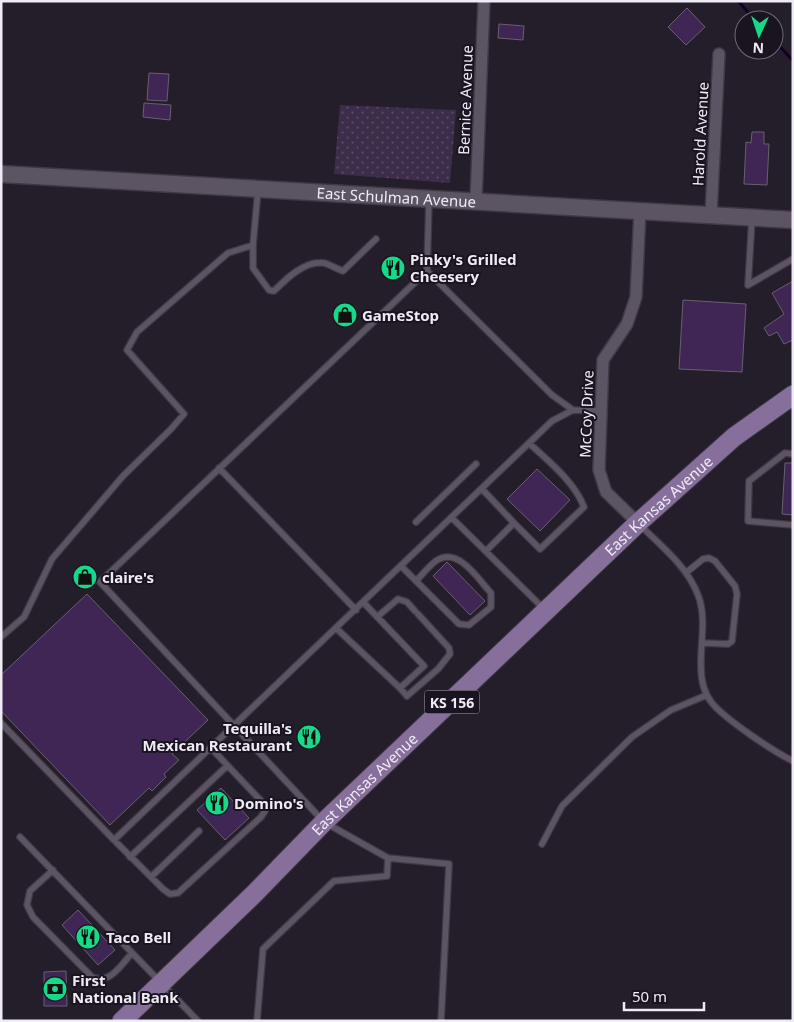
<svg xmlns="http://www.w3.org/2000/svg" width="794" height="1022" viewBox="0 0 794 1022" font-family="'Noto Sans',sans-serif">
<defs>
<pattern id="grass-dots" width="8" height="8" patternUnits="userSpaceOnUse" patternTransform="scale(1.25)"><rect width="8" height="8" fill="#3c2d4a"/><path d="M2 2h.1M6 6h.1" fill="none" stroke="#584c65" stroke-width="1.8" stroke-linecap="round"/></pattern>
</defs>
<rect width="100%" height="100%" fill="#241d2a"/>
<path fill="url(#grass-dots)" d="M340 105 456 110 450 183 334 174Z"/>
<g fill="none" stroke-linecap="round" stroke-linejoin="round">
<path stroke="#140023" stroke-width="3" d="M738 1 755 20
M774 40 793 61"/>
</g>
<path fill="#3f2654" stroke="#686070" d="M687 8 705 27 686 45 668 27Z
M499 24 524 26 523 40 498 38Z
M149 73 169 74 167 101 147 100Z
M144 103 171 105 170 120 143 117Z
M752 132H764V144H769L767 185 744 184 746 142 751 143Z
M793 281V340L784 344 777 332 769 336 764 328 784 314 772 293Z
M683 300 746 304 742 372 679 369Z
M785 463H793V515L782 514Z
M537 469 570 500 540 531 507 499Z
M447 562 485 601 470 615 433 576Z
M87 594 208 720 172 754 179 760 164 774 166 777 152 791 149 788 110 825 1 711V675Z
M221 788 249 818 225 840 197 810Z
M78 910 115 950 98 965 62 925Z
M66 971 67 1006H44V972Z"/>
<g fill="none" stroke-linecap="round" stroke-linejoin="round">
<defs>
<path id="lane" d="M752 218 748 285 793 259
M253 245V268L269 290 274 291C286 279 305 260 324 263 329 264 337 269 343 271L376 239
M427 271 552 395 573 410 601 411
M793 454 785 453 749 481 748 521 793 525
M219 468 356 610
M482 489 514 523
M452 518 545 610
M416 522 476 464
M640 525C661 546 687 566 698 595 707 618 700 644 701 667 701 680 703 692 712 703 725 719 774 752 793 761
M486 551 514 523 540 549 584 507C574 481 549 462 529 443
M402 567 459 624 469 625 491 607V593C479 580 460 549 439 559 431 563 423 574 416 581
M687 572 703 559 709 558 715 561 735 586 737 594 732 641 728 644 703 643
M377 617 398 599 407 602 415 611
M337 629 400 688 424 666 364 603
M1 637 24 617 52 559 123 476 171 429 184 414 127 350 137 332 228 253 253 245 258 190
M400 688 407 696 438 669 450 654 449 648 418 614
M1 723 114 840 552 421 573 410
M20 837 198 1021
M114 840 163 889 170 894 178 893 261 817 265 811 264 804 211 748
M542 844 562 806 632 737 671 710 707 695
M130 857 227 766
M388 858 324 822 100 582 427 271 429 200
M53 870 30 891 27 905 33 917 92 977C110 985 121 965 132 953
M151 877 199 831
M257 1021 263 949 334 881 387 876 388 858 449 864 441 1021"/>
<path id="street" d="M476 200 484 1
M711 215 719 54
M638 523 606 492 599 470 603 360 627 324 636 297 640 210"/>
<g id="secondary">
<path id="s1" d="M1 174 793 220"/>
</g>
<g id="primary">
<path id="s2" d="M122 1021 255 893 324 822 638 523 734 437 793 395"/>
</g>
</defs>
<use href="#lane" stroke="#3f3944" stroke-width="8"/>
<use href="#street" stroke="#3f3944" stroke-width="14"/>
<use href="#secondary" stroke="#3f3944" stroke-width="19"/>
<use href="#primary" stroke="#3f3944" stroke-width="21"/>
<use href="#lane" stroke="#5c5463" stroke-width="5.5"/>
<use href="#street" stroke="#5c5463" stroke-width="11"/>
<use href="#secondary" stroke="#5c5463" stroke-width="16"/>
<use href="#primary" stroke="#876f9c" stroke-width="19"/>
</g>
<defs>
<symbol id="restaurant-disc" viewBox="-11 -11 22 22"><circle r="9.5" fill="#16d989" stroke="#1a1420"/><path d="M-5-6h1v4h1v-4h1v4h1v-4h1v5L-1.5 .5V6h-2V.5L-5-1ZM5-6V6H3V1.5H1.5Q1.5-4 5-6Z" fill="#111"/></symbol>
<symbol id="shop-disc" viewBox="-11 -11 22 22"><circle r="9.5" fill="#16d989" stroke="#1a1420"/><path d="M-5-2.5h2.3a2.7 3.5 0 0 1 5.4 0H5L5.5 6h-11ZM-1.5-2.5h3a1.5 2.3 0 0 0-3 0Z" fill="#111"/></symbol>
<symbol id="bank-disc" viewBox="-11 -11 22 22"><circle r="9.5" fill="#16d989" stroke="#1a1420"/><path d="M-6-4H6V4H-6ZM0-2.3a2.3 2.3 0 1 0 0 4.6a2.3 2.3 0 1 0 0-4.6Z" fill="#111"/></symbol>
</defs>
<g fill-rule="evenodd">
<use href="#restaurant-disc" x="379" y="254" width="28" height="28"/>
<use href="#shop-disc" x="331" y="301" width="28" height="28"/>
<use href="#shop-disc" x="71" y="563" width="28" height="28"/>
<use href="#restaurant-disc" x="295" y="723" width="28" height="28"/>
<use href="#restaurant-disc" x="203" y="789" width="28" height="28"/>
<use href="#restaurant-disc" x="74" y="923" width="28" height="28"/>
<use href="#bank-disc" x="41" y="975" width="28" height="28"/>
</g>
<g text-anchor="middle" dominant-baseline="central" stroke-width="4" stroke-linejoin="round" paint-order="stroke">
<rect fill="#1a1420" stroke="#afaab4" stroke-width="1" x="424.5" y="690.5" width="55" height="23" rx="4"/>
<g font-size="14" font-weight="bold" fill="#efebf4">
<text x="452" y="702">KS 156</text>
</g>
<g font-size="15" fill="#efebf4" stroke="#1a1420">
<text transform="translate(465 100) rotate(-88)">Bernice Avenue</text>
<text transform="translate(700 134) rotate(-87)">Harold Avenue</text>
<text stroke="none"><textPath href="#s1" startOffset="396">East Schulman Avenue</textPath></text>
<text transform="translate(586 414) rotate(-88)">McCoy Drive</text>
<text stroke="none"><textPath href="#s2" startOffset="744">East Kansas Avenue</textPath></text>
<text stroke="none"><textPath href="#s2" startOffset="339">East Kansas Avenue</textPath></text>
</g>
<g font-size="15" font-weight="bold" fill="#efebf4" stroke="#1a1420" text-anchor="start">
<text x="410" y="259">Pinky's Grilled<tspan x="410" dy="17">Cheesery</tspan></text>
<text x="362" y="315">GameStop</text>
<text x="102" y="577">claire's</text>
<text x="292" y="728" text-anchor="end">Tequilla's<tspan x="292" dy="17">Mexican Restaurant</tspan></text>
<text x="234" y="803">Domino's</text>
<text x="106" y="937">Taco Bell</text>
<text x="72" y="980">First<tspan x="72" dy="17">National Bank</tspan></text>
</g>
</g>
<rect width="794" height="1022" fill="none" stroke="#efebf4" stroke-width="5"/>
<g transform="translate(759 35) rotate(183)"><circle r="24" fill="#1a1420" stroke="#6f6a75"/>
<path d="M0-4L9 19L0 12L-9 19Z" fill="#16d989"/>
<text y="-8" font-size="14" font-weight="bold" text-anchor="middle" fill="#efebf4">N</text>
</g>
<path d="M624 1002v8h80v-8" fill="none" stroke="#efebf4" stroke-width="2.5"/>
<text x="632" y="1002" font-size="15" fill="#efebf4" stroke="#1a1420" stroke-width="4" paint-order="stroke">50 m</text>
</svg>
